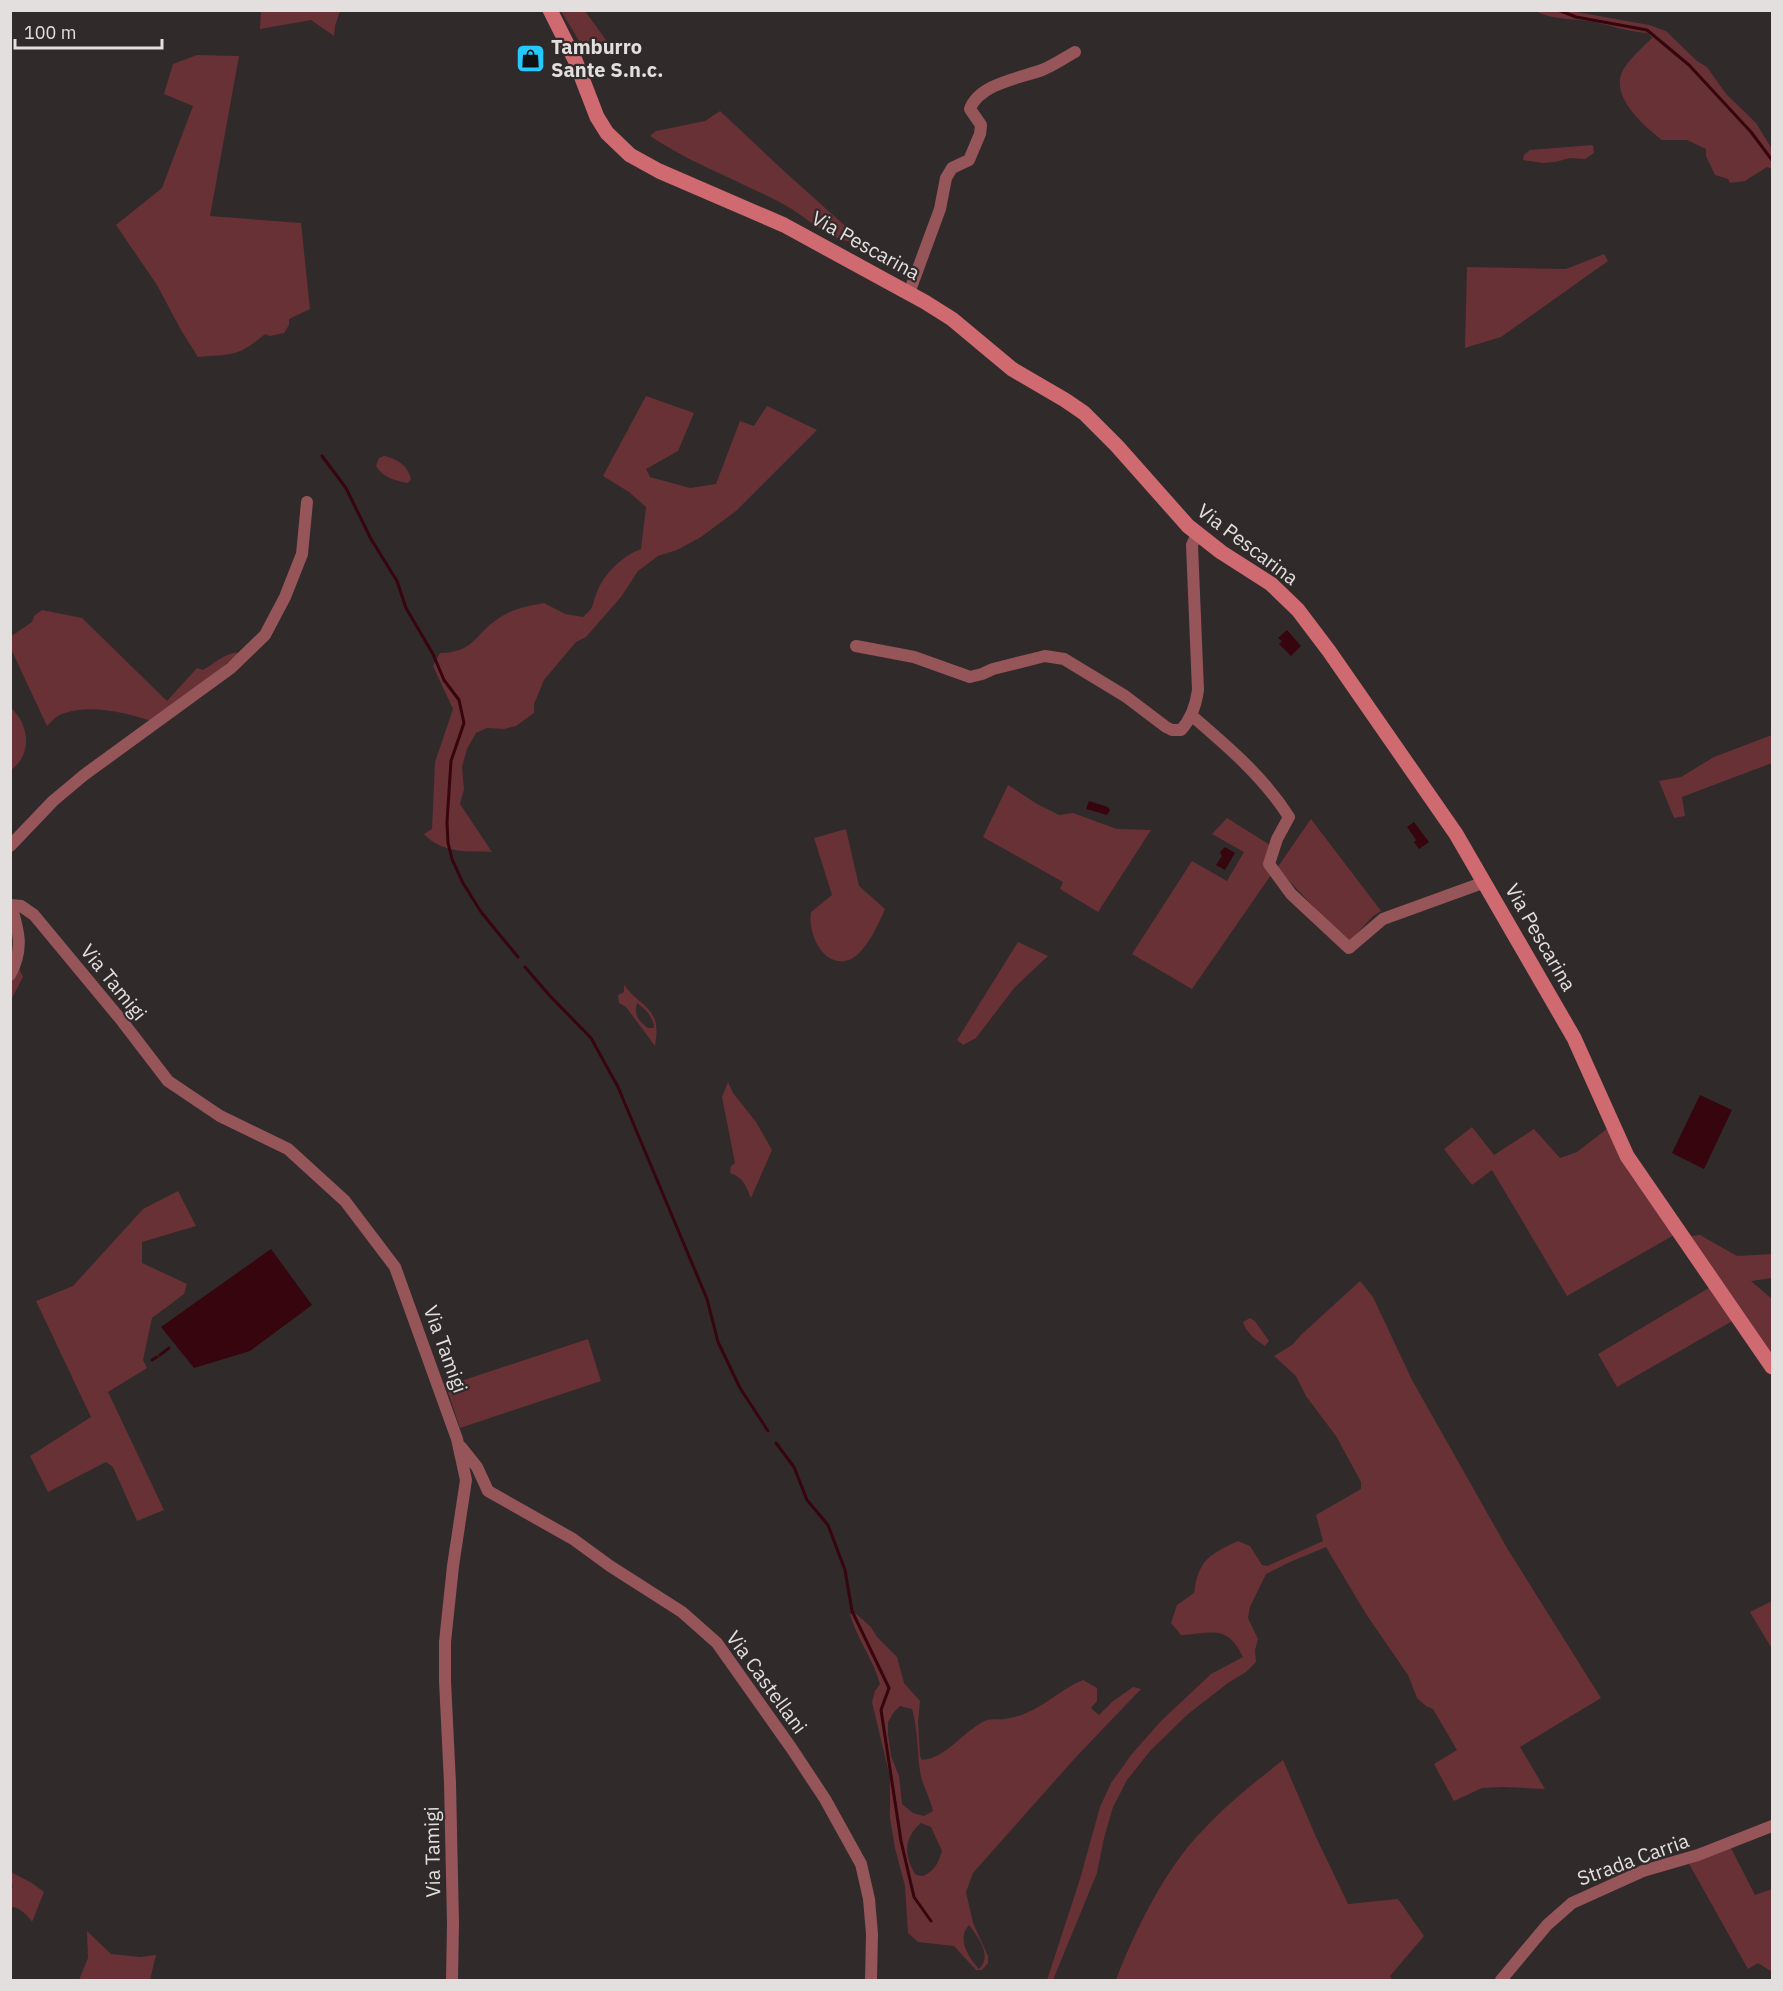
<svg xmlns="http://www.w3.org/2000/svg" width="1783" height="1991" viewBox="0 0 1783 1991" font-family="'IBM Plex Sans',sans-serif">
<rect width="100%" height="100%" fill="#302a2a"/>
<path fill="#683135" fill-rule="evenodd" d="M261 11V10L340 11 335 26 334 36 311 20 260 29Z
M561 11H585L614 51 604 55 584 49Z
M1535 11H1571L1649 25 1666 31 1697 61 1707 67 1726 94 1756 123 1772 149V169L1767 167 1745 181 1730 183 1728 179 1715 175 1706 156V149L1687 140H1662C1644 126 1609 96 1623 70 1630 58 1643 47 1652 38L1648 33C1627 32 1608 24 1587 21 1567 18 1554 20 1535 11Z
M197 55 239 56 210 216 301 223 310 309 289 319V325L284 333 270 336 265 334C238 357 233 354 198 357L181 330 157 285 116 225 162 188 193 106 164 94 173 64Z
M720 111 785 172 862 241C855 242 847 242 840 239 820 232 803 215 785 205 740 181 692 164 650 136L656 131 705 121Z
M1593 145 1594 153 1585 159 1570 158 1555 162 1543 163 1523 160 1524 155 1530 150Z
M1604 254 1608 261 1501 337 1465 348 1467 267 1566 269Z
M646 396 694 413 678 451 646 469 650 477 690 488 716 484 740 421 754 426 767 406 817 430 736 511 701 537 677 550 658 556 638 571 621 597 586 637 576 642 544 680 534 704V713L516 726 504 729 487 728 476 733 467 749 462 767 464 789 460 804 492 852C469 851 442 854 424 834L432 829 435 762 453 709 433 666 440 653C476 652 473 635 499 618 512 609 528 606 544 603L565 614 583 617C596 606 591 606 597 592 604 574 622 556 641 549L646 507 629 492 603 476Z
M384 456C398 459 407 465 411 479L408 483C396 481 382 477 376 466L379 458Z
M42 610 82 618 167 701 197 668 203 670C214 664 227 651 239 653L155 722C127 713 91 703 62 714 56 716 51 722 47 726L11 649 10 637 32 622 34 616Z
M11 708C29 724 33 754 11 770Z
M1772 735V763L1682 797 1685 816 1674 818 1659 781 1681 777 1714 757Z
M1008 785 1037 804 1059 815 1073 813 1117 829 1151 830 1098 912 1060 889 1063 882 983 837Z
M1227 818 1270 845 1271 875 1192 989 1132 954 1192 861 1227 881 1244 852 1212 834Z
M1311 819 1381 911 1373 916 1348 943 1277 868Z
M846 829 859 886 885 909C879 923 866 952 851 959 824 971 807 933 811 912L832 895 814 838Z
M1018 942 1048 956 1015 987 976 1038 963 1045 957 1040Z
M10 949 23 977 11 1000H10Z
M624 985C643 1010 662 1007 655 1046L626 1007 619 1003 618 995 624 992ZM637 1003C646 1009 654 1018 654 1028H648C638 1021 634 1015 637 1003Z
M728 1082 733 1093 756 1122 772 1150 751 1198C746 1186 743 1177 730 1173L731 1166 735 1163 722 1097Z
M1472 1127 1494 1155 1534 1129 1560 1158 1577 1152 1608 1128 1628 1171 1676 1234 1567 1296 1492 1170 1472 1185 1444 1149Z
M178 1191 196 1226 142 1242V1263L187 1284 184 1294 152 1318 143 1360 147 1368 108 1392 164 1510 137 1521 113 1467 106 1462 48 1492 30 1456 91 1417 36 1301 73 1286 143 1209Z
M1700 1235 1737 1256 1772 1254V1278L1751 1281 1772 1299V1360L1691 1236Z
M1360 1281 1373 1297 1412 1380 1507 1548 1601 1698 1520 1747 1545 1789 1503 1787 1482 1788 1454 1801 1434 1764 1457 1750 1433 1709 1426 1706 1417 1698 1408 1675 1366 1614 1326 1547 1290 1562 1266 1574 1250 1607 1248 1618 1258 1639 1255 1650 1256 1662 1246 1672 1228 1683 1188 1714 1150 1751 1127 1780 1113 1807 1104 1838 1097 1873 1053 1980H1047L1080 1879 1100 1807 1111 1783 1131 1755 1161 1721 1211 1674 1243 1657C1227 1623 1211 1634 1181 1635L1171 1623 1177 1605 1194 1593C1199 1559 1209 1555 1238 1541L1250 1546 1262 1565 1267 1566 1323 1541 1316 1515 1361 1489V1482L1336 1436 1306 1396 1296 1376 1274 1356 1292 1345 1302 1334Z
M1712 1286 1734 1320 1617 1387 1598 1354Z
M1250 1318 1255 1321 1269 1341 1265 1346C1256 1340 1246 1333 1243 1322Z
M588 1339 601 1381 460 1428 446 1386Z
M1772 1601V1649L1750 1612Z
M855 1613 871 1627 877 1637 897 1657 904 1683 920 1701 918 1722 920 1756 922 1760C947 1758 963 1731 985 1721 991 1718 998 1720 1004 1719 1011 1718 1020 1716 1026 1713 1047 1705 1062 1688 1083 1680L1097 1688V1701L1091 1708 1099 1715 1112 1702 1133 1687 1141 1689 1076 1757 973 1873 966 1892 973 1923 988 1956V1963L982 1970H976L954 1946 918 1942 908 1933 905 1886 895 1848 890 1818V1777L872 1702 875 1691 880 1684C873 1659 857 1639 850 1614ZM900 1706 912 1709C918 1730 917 1750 920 1771 922 1785 930 1797 933 1811L924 1816 913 1813 902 1804 899 1776 891 1756 888 1734V1722L894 1712ZM921 1823 931 1827 942 1851C938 1864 935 1870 923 1876L916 1875C904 1857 903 1838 921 1823ZM969 1925C978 1937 993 1956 979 1969 969 1958 956 1939 969 1925Z
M1283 1760 1316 1837 1348 1904 1398 1899 1424 1936 1390 1976 1392 1980H1116C1134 1932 1166 1867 1203 1830 1227 1804 1255 1782 1283 1760Z
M1730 1846 1755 1895 1772 1889V1972L1758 1963 1748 1969 1688 1862Z
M11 1872 32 1883 44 1892 32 1922C27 1915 20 1907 11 1907V1893L13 1886 11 1883Z
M87 1931 111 1954 140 1957 156 1955 150 1980H79L88 1958Z"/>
<path fill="#36050d" d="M1287 630 1301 646 1291 656 1279 644 1282 641 1278 638Z
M1089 801 1108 807 1110 810 1107 815 1086 809Z
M1414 822 1429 842 1419 849 1414 842 1416 840 1407 827Z
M1225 847 1235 853 1225 870 1216 865 1222 856 1220 852Z
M1700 1095 1732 1110 1704 1169 1672 1153Z
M271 1249 312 1305 250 1351 194 1368 161 1327Z"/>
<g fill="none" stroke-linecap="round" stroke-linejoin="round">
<path stroke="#36050d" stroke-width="3" d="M1558 10 1576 17 1647 30 1689 65 1751 132 1772 160
M322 456 346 488 371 539 397 581 406 608 433 654 444 680 459 700 464 723 451 761 447 822 448 843 452 859 463 883 481 912 518 957
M525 967 550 996 591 1038 618 1087 707 1299 718 1342 740 1388 768 1431
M160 1355 169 1348
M152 1360 157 1357
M776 1443 794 1467 807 1500 828 1525 845 1570 852 1611 889 1688 881 1710 901 1841 914 1897 931 1921"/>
<path stroke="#955559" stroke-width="12" d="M909 293 940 209 946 178 952 168 969 160 980 134 981 125 970 109C979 84 1020 78 1042 70 1053 66 1064 58 1075 52
M856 646 914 657 970 677 982 674 993 669 1045 656 1064 659 1125 696 1166 727 1172 730H1181C1191 719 1196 705 1198 690L1192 545 1197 534
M1191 715C1227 746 1263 776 1289 817L1277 839 1269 864 1291 894 1349 948 1383 919 1485 882
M10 846 53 801 84 775 231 668 265 635 285 597 302 554 307 502
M10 975C24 949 19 932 11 905L21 906 34 915 122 1021 168 1081 220 1116 288 1149 345 1201 395 1267 457 1439 466 1480 453 1566 445 1642V1681L450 1783 453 1923 452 1980
M461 1447 477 1467 488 1491 573 1539 610 1566 682 1612 717 1643 792 1749 825 1799 861 1864 869 1899 872 1934 871 1980
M1501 1980 1547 1925 1572 1903 1643 1871 1698 1855 1772 1826"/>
<path stroke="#cf6a71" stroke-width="15" d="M550 10 575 60 597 117 607 133 630 155 659 171 784 225 925 302 952 319 1012 369 1065 400 1084 413 1117 446 1188 526 1221 552 1271 584 1298 610 1329 651 1456 834 1574 1038 1627 1156 1772 1367"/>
</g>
<defs>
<symbol id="shop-square" viewBox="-11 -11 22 22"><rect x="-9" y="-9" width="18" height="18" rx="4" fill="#26c9fe" stroke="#302a2a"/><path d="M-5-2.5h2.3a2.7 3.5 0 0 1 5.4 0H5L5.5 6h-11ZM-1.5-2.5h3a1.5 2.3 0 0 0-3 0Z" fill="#111"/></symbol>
</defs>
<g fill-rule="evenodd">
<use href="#shop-square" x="514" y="42" width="33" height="33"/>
</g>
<g text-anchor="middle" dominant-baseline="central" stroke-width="4.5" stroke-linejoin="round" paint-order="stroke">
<g font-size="20" font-weight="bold" fill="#e3dfdf" stroke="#302a2a" text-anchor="start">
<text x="551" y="46">Tamburro<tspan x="551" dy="23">Sante S.n.c.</tspan></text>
</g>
<g font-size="20" fill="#e3dfdf" stroke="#302a2a">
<text transform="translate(866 245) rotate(29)">Via Pescarina</text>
<text transform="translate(1248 544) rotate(37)">Via Pescarina</text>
<text transform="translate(1541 937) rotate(60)">Via Pescarina</text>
<text transform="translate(114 982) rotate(51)">Via Tamigi</text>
<text transform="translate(446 1349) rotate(70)">Via Tamigi</text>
<text transform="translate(767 1682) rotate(54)">Via Castellani</text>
<text transform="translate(432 1852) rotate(-91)">Via Tamigi</text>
<text transform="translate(1633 1859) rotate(-20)">Strada Carria</text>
</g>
</g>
<rect width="1783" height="1991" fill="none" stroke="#e3dfdf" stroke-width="24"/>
<path d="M15 39v9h147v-9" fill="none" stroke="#e3dfdf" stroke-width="3"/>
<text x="24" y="39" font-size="18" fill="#e3dfdf" stroke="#302a2a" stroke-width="4.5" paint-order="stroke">100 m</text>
</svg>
